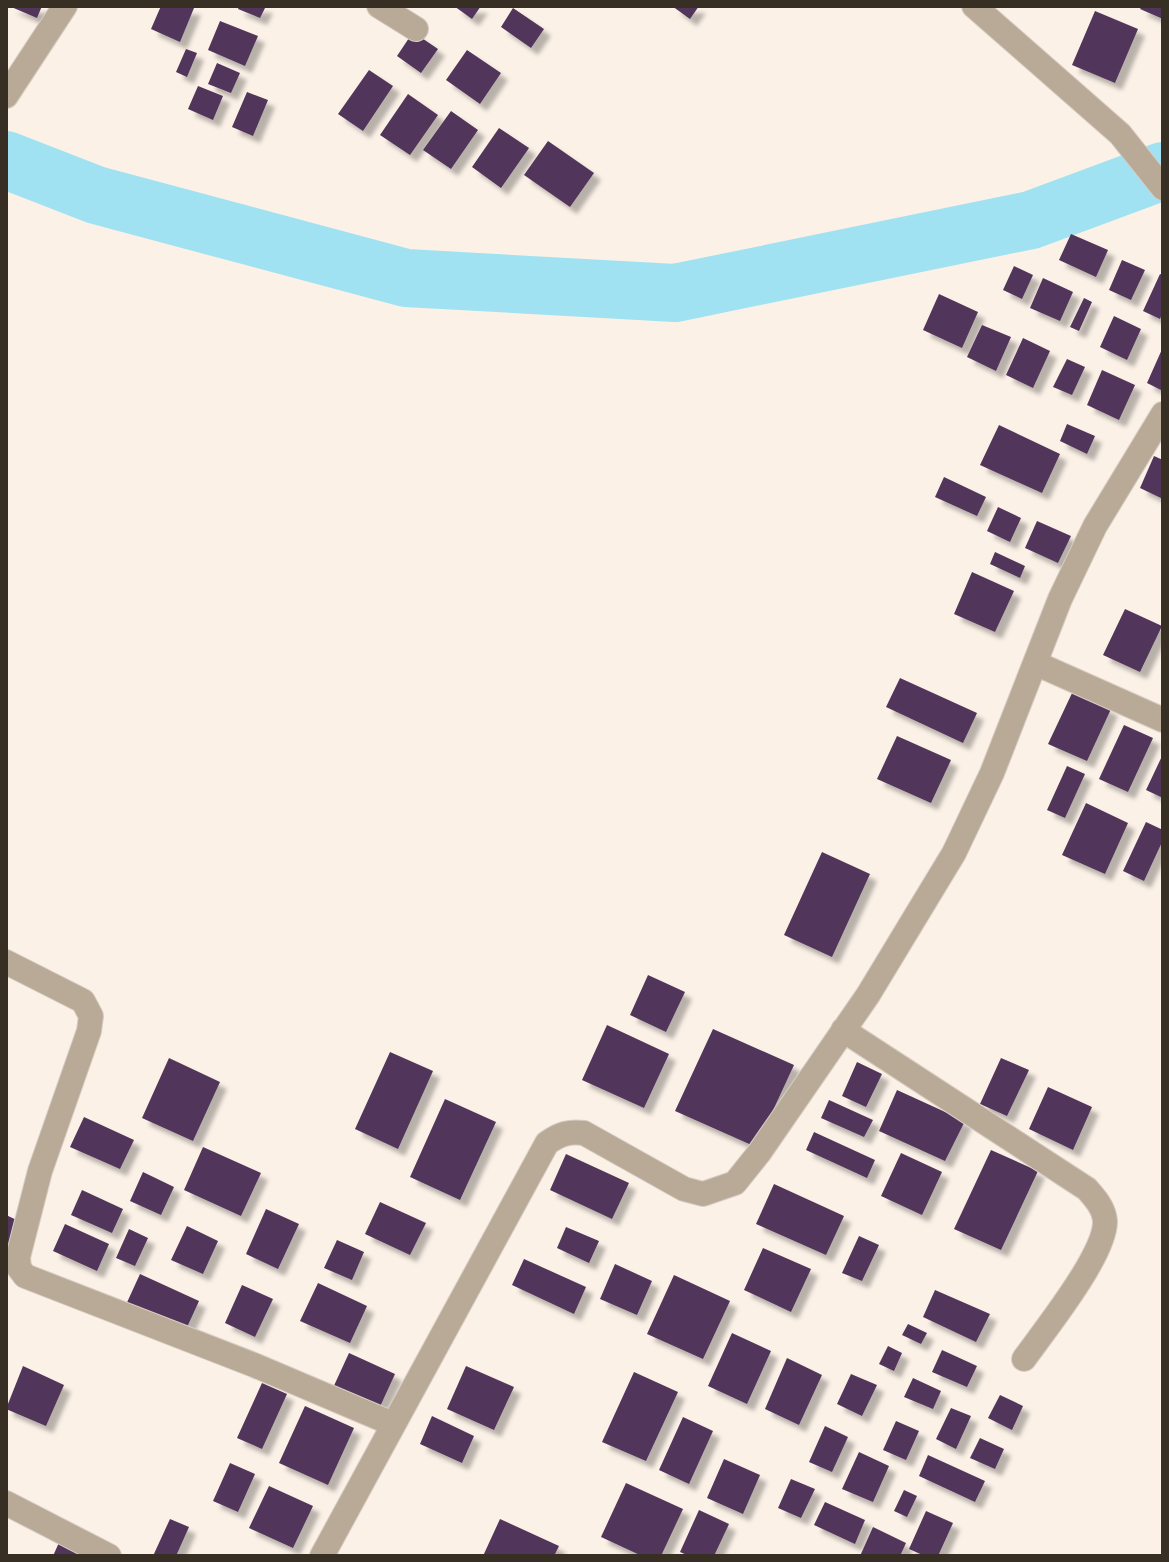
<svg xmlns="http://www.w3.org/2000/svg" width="1169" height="1562" viewBox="0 0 1169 1562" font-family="'Public Sans',sans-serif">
<defs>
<filter id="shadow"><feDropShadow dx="7" dy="7" stdDeviation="2" flood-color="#0004"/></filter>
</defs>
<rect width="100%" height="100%" fill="#fbf1e7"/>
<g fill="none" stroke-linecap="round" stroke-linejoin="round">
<path stroke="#a0e2f1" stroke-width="58" d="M6 160 96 195 406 278 675 293 1031 220 1163 171"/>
</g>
<path fill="#51365a" filter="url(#shadow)" d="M9 6H42L37 18Z
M161 6 194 8 180 42 151 29Z
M239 6H266L260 18 238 9Z
M454 6H481L472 19Z
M672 6H699L690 19Z
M1142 6H1163V19L1140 9Z
M513 8 544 29 531 48 501 27Z
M1095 11 1138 29 1115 83 1072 65Z
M220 21 258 36 245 66 208 50Z
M413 32 438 49 421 73 397 56Z
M186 49 197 53 187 77 176 72Z
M467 50 501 73 480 104 446 80Z
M217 63 240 73 231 93 208 84Z
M369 70 393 86 363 131 338 114Z
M198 86 223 96 213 120 188 109Z
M247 92 268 100 253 136 232 127Z
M408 94 438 115 410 155 380 135Z
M451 111 478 130 451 169 423 150Z
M499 128 529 148 501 188 472 167Z
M548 141 594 173 570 207 524 175Z
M1071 234 1108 250 1096 277 1059 260Z
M1122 260 1145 270 1131 300 1109 290Z
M1014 266 1033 275 1022 299 1003 290Z
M1160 274 1163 275V312L1160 319 1143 311Z
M1043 278 1073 292 1060 321 1030 308Z
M939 294 978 312 962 348 923 330Z
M1084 298 1092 302 1079 331 1070 327Z
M1114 316 1141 329 1127 360 1100 347Z
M982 325 1011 337 996 371 967 357Z
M1023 338 1050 351 1033 388 1006 375Z
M1163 347V391L1147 383Z
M1067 359 1085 367 1072 395 1053 387Z
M1102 370 1135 385 1119 420 1087 405Z
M1067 424 1095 436 1087 454 1060 441Z
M999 425 1060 454 1042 493 980 465Z
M1154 456 1163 460V499L1140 488Z
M944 477 986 497 977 516 935 497Z
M998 507 1021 518 1010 542 987 531Z
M1037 521 1071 536 1058 563 1025 548Z
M995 552 1025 566 1020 578 990 564Z
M972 572 1014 591 995 632 954 614Z
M1125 609 1162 626 1140 672 1103 655Z
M900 678 977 713 963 743 886 707Z
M1073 691 1111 709 1087 761 1048 744Z
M1124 725 1153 738 1128 792 1099 779Z
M897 736 951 760 931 803 877 779Z
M1163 754V798L1146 790Z
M1067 766 1085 774 1065 818 1047 810Z
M1086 803 1128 823 1105 874 1062 855Z
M1146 822 1163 830V840L1144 881 1123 871Z
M822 852 870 874 832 957 784 935Z
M648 975 685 992 666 1032 630 1015Z
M607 1025 669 1054 644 1108 582 1080Z
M713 1029 794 1065 756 1147 675 1111Z
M390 1052 433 1071 398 1149 355 1129Z
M169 1058 220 1082 193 1141 142 1118Z
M1001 1058 1029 1070 1007 1116 980 1104Z
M857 1062 882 1074 866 1107 842 1096Z
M1048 1087 1092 1107 1073 1150 1029 1129Z
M897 1090 965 1121 945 1161 879 1131Z
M445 1099 496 1122 460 1200 410 1177Z
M829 1100 873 1120 864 1137 821 1118Z
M84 1117 134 1140 120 1169 70 1147Z
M814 1132 875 1160 867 1178 806 1150Z
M203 1147 261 1173 241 1216 184 1190Z
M991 1150 1038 1171 1001 1250 954 1229Z
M901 1153 942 1172 922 1215 881 1196Z
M566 1154 629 1183 612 1219 550 1190Z
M143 1172 174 1187 161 1215 130 1201Z
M774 1184 844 1216 826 1255 756 1224Z
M82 1190 123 1209 112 1233 71 1215Z
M380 1202 426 1223 410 1255 365 1234Z
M266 1209 299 1224 278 1269 246 1254Z
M6 1215 21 1222 6 1256Z
M65 1224 109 1244 97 1271 53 1251Z
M187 1226 218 1241 203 1274 171 1260Z
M566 1227 599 1241 589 1263 557 1248Z
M129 1229 148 1238 135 1266 116 1258Z
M859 1236 879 1245 862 1281 842 1273Z
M337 1240 364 1252 352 1280 324 1268Z
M763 1248 811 1269 791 1312 744 1290Z
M524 1259 586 1287 574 1314 512 1285Z
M615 1264 652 1281 637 1315 600 1299Z
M140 1274 199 1301 183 1336 124 1309Z
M674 1275 730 1301 703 1359 647 1334Z
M318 1283 367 1306 350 1343 300 1321Z
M242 1285 273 1299 255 1337 225 1323Z
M935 1290 990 1314 976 1342 923 1317Z
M908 1324 927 1333 921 1344 902 1335Z
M732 1333 771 1351 747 1404 708 1386Z
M888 1346 902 1353 894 1371 879 1364Z
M942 1350 977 1366 967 1387 932 1372Z
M349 1353 395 1374 378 1411 332 1390Z
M787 1358 822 1375 799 1425 765 1409Z
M23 1366 64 1385 46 1426 6 1409Z
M466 1366 514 1387 494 1430 447 1409Z
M634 1372 678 1392 646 1461 602 1442Z
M851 1374 877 1385 862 1416 837 1404Z
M913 1378 941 1391 933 1409 904 1397Z
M262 1383 287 1394 262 1449 237 1438Z
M1000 1395 1023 1406 1012 1430 988 1418Z
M305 1406 354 1428 328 1485 279 1463Z
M951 1408 971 1416 956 1449 936 1439Z
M432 1416 474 1436 462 1463 420 1444Z
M683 1417 713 1431 689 1484 659 1470Z
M896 1421 919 1431 906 1460 883 1450Z
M825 1426 848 1437 832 1472 809 1462Z
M980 1438 1004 1449 995 1469 970 1458Z
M859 1452 889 1466 873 1502 842 1489Z
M928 1455 985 1481 975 1502 919 1476Z
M724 1459 760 1475 743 1514 707 1498Z
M230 1463 255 1474 238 1512 213 1501Z
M791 1479 815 1489 801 1518 778 1508Z
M626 1483 683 1509 661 1556H642L601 1537Z
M269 1486 313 1506 293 1548 249 1528Z
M904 1490 917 1496 907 1517 894 1511Z
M825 1502 865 1520 855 1544 814 1525Z
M699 1510 729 1524 714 1556H689L680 1552Z
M926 1511 953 1523 938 1556H925L909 1549Z
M170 1519 189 1527 176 1556H153Z
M500 1519 559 1546 554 1556H483Z
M873 1527 906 1543 900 1556H860Z
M61 1538 99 1556H53Z"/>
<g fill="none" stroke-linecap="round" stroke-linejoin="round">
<defs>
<path id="street" d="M379 6 416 29
M974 6 1120 134 1163 188
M6 96 65 6
M1035 663 1163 720
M6 962 83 1001 91 1016 89 1031 40 1171 18 1257 19 1268 25 1276 254 1365 393 1424
M843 1030 1087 1189C1095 1198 1104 1208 1105 1221 1106 1254 1044 1331 1024 1359
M6 1503 109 1556
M322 1556 547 1143C560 1134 569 1131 584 1133L684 1189 703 1194 735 1183 759 1153 868 995 954 853 992 773 1060 599 1095 526 1163 414"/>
</defs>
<use href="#street" stroke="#d8cec4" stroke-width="26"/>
<use href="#street" stroke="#b9aa98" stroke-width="24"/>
</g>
<rect width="1169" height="1562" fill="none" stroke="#372e24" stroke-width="16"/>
</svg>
